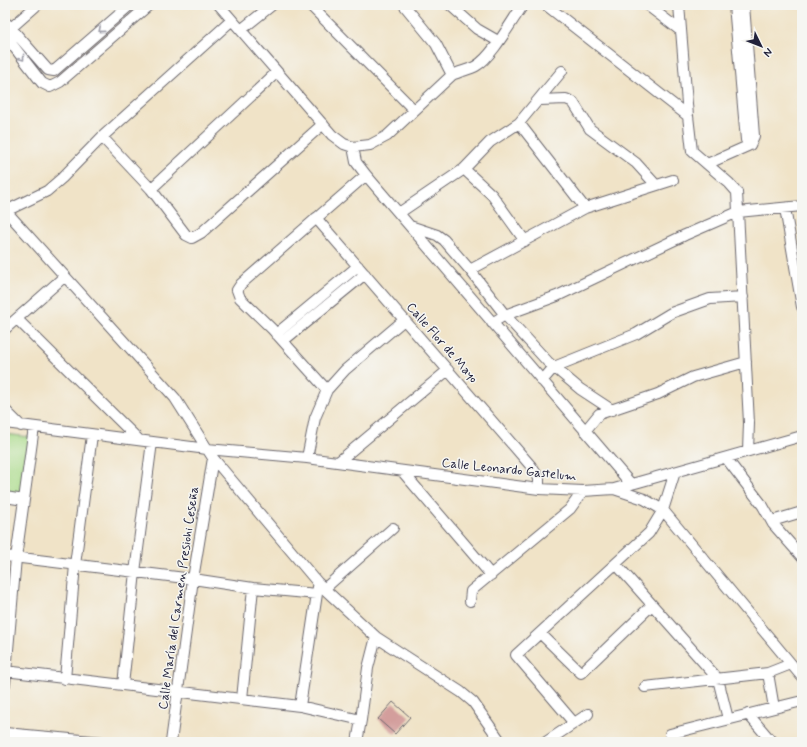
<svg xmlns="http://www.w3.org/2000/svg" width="807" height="747" viewBox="0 0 807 747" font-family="Mynerve,sans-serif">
<rect width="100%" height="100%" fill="#f6f6f2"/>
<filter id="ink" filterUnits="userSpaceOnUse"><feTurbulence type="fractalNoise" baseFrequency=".025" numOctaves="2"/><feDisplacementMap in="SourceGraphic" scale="8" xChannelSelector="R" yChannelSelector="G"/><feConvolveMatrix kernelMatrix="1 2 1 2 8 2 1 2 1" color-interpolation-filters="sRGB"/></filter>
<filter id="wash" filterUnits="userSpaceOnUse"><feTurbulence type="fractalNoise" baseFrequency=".012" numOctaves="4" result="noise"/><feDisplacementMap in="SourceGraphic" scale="16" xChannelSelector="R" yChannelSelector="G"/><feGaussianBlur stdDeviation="0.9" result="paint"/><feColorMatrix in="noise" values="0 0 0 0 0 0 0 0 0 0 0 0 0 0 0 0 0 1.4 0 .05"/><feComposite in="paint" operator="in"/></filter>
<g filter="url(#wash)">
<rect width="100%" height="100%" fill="#f0e3c7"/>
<path fill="#a9da88" stroke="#667e62" d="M5 434 30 437 21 497 5 495Z"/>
<g id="blocks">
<path fill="#d39e9c" d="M393 702 410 717 395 734 378 719Z"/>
</g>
</g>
<g filter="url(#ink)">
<use href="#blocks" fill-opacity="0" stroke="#6a666c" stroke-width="1"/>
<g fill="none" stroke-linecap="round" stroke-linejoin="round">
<defs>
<path id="minor" d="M130 5 54 71 48 70 11 28V43L42 83 50 87 60 82 149 5
M219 5 332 135 344 144 353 147 370 145 387 136 452 75C460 71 469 70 476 66 492 57 511 22 523 5
M310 5 414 110
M404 5 436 44 452 75
M450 5 477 29 498 41
M546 5 688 116
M647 5 681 31
M679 5 688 116 692 151 729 183 737 192 749 423 748 451
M734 5 746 140 750 145 754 136 744 5
M5 22 11 28 37 5
M241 30 272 5
M540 100 566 99 573 102 590 129 636 163 656 185
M519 123 585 208
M102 137 151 189 186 235 192 238 201 233 323 124
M353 147 356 162 366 175 631 484
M707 164 750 145
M464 169 492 195 525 241
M151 189 277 72
M785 208 802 307
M5 210 175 398 213 458 318 583 376 637 461 692 473 702 501 742
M6 211 47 191 62 178 102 137 232 20
M399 213 464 169 490 142 519 123 562 71
M316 218 531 466 539 478V489
M410 226 437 235 444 240 470 270 505 315 548 362 580 389 612 410
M470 270 585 208 673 180
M17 319 139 440
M492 323 505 315 557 296 685 235 738 212 802 206
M5 329 65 276
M276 334 358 266
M283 341 365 274
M542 381 554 367 636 334 671 313 710 299 743 297
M327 390 272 329 240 298 237 290 241 284 366 175
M5 410 21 426
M5 423 207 449 307 458 539 489 583 491 614 489 802 436
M585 431 599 414 658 394 693 377 746 362
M307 458 315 418 327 390 345 370 404 320
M726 458 763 506 773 524 802 557
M338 462 448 370
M402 471 491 575
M614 489 644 499 663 510 802 677
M5 497 24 500
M772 521 802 512
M5 556 193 579 253 588 317 594
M616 564 718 679 728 719
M324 589 393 528
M470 601 471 591 570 509 583 491
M540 633 581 673 652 605
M5 671 300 706 361 720 368 668 376 637
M768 673 774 708
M65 679 75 565 92 435
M5 684 16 558 34 427
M123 685 135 572 152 442
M645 687 768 673 791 664
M242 699 253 588
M300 706 318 587
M748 714 772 742
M574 723 516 655 649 533 663 510 675 472
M5 733 103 742
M670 734 802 701
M171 742 193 579 213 458
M357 742 361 720
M546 742 588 714"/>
</defs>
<use href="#minor" stroke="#6a666c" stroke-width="12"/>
<use href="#minor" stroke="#fff" stroke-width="10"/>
</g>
<defs><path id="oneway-chevron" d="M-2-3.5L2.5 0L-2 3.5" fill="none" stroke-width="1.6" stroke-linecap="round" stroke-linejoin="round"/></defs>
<g stroke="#9c9ca7">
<use href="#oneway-chevron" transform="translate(101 30) rotate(139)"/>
<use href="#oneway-chevron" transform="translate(22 58) rotate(52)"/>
</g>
</g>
<g text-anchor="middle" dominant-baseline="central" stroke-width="3" stroke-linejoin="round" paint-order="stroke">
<g font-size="13" fill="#22223b" stroke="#f6f6f2">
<text transform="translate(442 343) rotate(49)">Calle Flor de Mayo</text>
<text transform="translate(509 470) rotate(6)">Calle Leonardo Gastelum</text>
<text transform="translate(179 598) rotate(-82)">Calle María del Carmen Presiohi Ceseña</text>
</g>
</g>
<rect width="807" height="747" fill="none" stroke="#f6f6f2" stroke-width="20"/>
<g transform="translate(761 46) rotate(133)" stroke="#f6f6f2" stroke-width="3" paint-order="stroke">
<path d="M0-3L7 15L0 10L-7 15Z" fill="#22223b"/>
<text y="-6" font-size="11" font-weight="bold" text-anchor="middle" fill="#22223b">N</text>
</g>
</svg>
